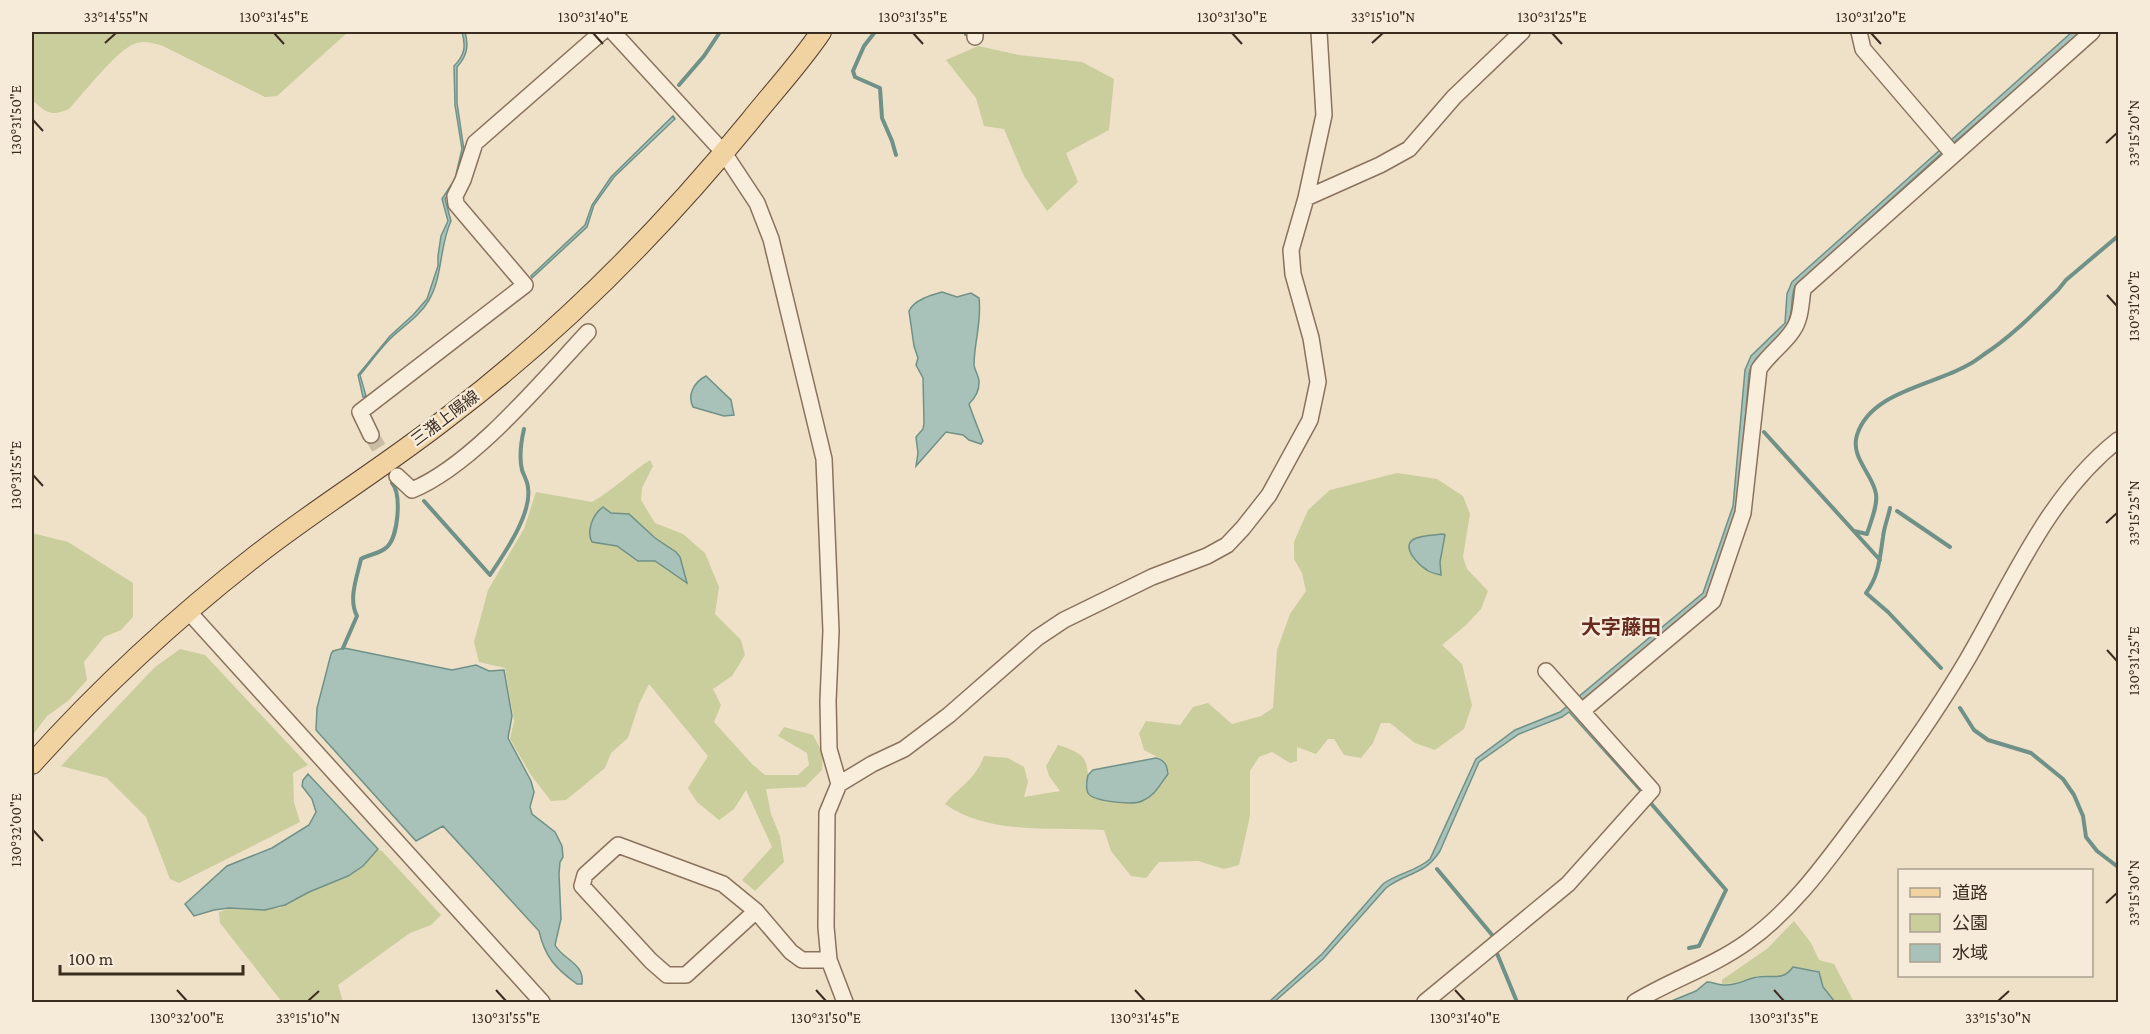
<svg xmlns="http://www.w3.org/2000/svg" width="2150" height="1034" viewBox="0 0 2150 1034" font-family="'Crimson Pro','Noto Sans JP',serif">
<rect width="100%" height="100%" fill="#eee1c8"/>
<path fill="#cacd9c" d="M32 32H348L277 96 265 97 163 46C153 43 144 40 134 44 117 50 83 94 69 109 50 117 46 112 32 100Z
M978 46 1019 55 1082 62 1114 79 1109 130 1066 153 1078 182 1047 211 1024 176 1004 129 984 126 976 98 946 60Z
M650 460 653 466 642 488 641 500 655 523 683 534 705 553 719 587 715 614 741 640 745 655 732 676 713 689 721 705 714 722 752 764 765 775H798L809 765 807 753 778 736 784 727 813 735 823 754 822 770 805 787 766 789 771 814 780 836 784 862 755 891 742 880 772 847 746 790 734 809 719 820 697 802 688 788 708 756 649 684 639 704 628 738 611 753 605 768 566 800 551 801 531 775 510 739 514 721 505 668 479 662 474 642 488 590 524 529 536 492 592 502C613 490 630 473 650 460Z
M1397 473 1437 479 1463 496 1470 514 1463 557 1467 569 1488 591 1481 609 1466 625 1442 645 1462 664 1472 705 1464 729 1435 750 1415 743 1390 723H1381L1373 743 1361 758 1344 755 1334 739H1328L1316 754 1297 747V761L1290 763 1272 752 1259 757 1250 771V816L1239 865 1224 869 1198 861 1159 862 1146 878 1131 876 1111 851 1104 830C1053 827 987 835 945 804 961 785 975 780 984 756L1008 758 1024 767 1028 782 1024 797 1060 791 1049 776 1046 766 1058 745C1098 757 1082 766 1092 797 1132 806 1144 808 1169 773L1165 761 1144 750 1139 733 1146 721 1180 725 1193 707 1208 703 1232 724 1261 716 1273 708 1277 650 1290 614 1306 591 1302 573 1294 559V542L1308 510 1330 490Z
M32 533 68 542 133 583V617L121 630 104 637 84 662 87 680 68 701 47 716 32 736Z
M180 649 205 655 308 765 293 773 294 802 300 822 179 883 170 879 146 817 107 778 61 766 155 667Z
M378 850 382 851 441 915 431 925 410 933 338 985 343 1002H282L220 923 219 912 228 909 257 910 280 908 310 892 345 878 362 867Z
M1794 921 1811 943 1819 960 1834 964 1854 1002H1834L1821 985 1820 973 1816 970 1792 967 1788 973 1782 976H1757L1740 983 1722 984V980L1768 948Z"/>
<path fill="#a9c2b9" stroke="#6f9187" stroke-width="1.5" d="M462 32H465C469 46 467 56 457 67V103L464 150 452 189 445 199 451 221C439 247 443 276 429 300 420 316 402 327 390 339 379 350 370 363 360 375L366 396 363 397 358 375 390 336 413 315 427 299 438 266V256L441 236 448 221 442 199 455 179 462 149 455 105 454 66C465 55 466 46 462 32Z
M2072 32H2082L1944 151 1795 286C1789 300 1795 318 1785 331 1772 347 1753 354 1749 374L1738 506 1707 596 1571 710 1649 801 1569 712 1562 717 1519 734 1479 762 1440 851C1424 876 1406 872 1386 888L1323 959 1274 1002H1269L1322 954 1383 884C1398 873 1417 871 1430 859L1476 759 1515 730 1560 712 1703 593 1733 506 1745 370 1751 356 1785 323 1787 294 1792 282Z
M673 116 675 119 614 177 594 205 587 227 532 278 531 276 585 225 592 205 611 177Z
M942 292 957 297 971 293 979 298C982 321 974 343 974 365 975 372 980 377 979 383 979 392 975 398 969 404 973 416 978 428 983 441L981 444 969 440 963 435 946 432 916 466 918 453 916 437 923 429 924 423 923 378 916 365 918 358 914 346 909 311C914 300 931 295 942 292Z
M706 376 731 400 734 415 724 416 693 407C687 395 694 382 706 376Z
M603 507 611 513 629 514 655 538 676 552 680 557 687 583 655 561H638L617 546 592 542C586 531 593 514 603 507Z
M1443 534 1445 535 1440 562 1441 575C1436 574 1431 573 1427 570 1419 565 1400 547 1414 539 1421 535 1435 535 1443 534Z
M344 648 452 670 476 665 489 671 504 670 512 716 508 738 531 781 534 792 530 807 532 814 555 832 562 846 563 857 560 862 559 874 561 919 555 945C563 960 585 963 582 984H577C555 968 545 957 539 931L443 826 416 841 316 730 317 708 331 654 333 651Z
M1156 758C1165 760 1167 765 1168 774 1160 784 1155 796 1142 801 1134 805 1093 802 1088 793 1085 788 1087 780 1088 775L1093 770Z
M308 774 378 849 363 866 348 876 309 892 285 905 265 910 229 908 214 910 194 916 185 904 227 866 272 848 309 825 316 812 312 799 302 786 303 780Z
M1793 967 1819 972 1823 987 1835 1002H1669L1696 991 1707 982C1712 982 1719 985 1725 985 1738 985 1742 981 1753 978 1768 973 1782 983 1793 967Z"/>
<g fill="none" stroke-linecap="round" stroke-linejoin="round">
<path stroke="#6f9187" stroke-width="4" d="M875 32 864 46 853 71 855 77 880 88 882 118 892 141 896 155
M965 32 966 34
M679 85 704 56 720 32
M1764 432 1880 560
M424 501 490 575C504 554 532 514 528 488 528 482 524 476 522 470 519 457 521 442 524 429
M1890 508C1888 518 1884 527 1883 537 1880 557 1879 576 1866 593L1888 612 1941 668
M1897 511 1950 547
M1854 531 1867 534C1870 523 1878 506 1876 494 1873 474 1850 458 1857 435 1870 392 1933 385 1966 366 1973 363 1979 358 1986 353 2012 336 2035 312 2058 290L2066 280 2118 236
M343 648 357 616C348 599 357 577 361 559 369 554 380 554 387 547 398 537 402 495 392 483
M1960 708 1974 730 1988 740 2031 753 2063 779 2074 795 2083 816 2086 837 2097 851 2118 867
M1648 800 1726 890 1699 946 1689 948
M1437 869 1493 936
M1496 951 1517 1002"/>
<path stroke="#cabda6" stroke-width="15" stroke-dasharray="15 8" stroke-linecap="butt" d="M371 435 392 469"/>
<defs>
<path id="minor" d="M613 32 724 153 757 203 771 239 824 459 831 631 828 701 829 749 839 784
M975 32V37
M1859 32 1863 49 1953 154
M1306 198 1380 165 1409 149 1454 97 1522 32
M371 435 360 412 525 285 456 204 455 196 463 180 475 143 602 32
M397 476 412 490C473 465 542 381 588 332
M188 611 542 1002
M1582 711 1713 601 1743 513 1759 369C1769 354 1785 343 1793 330 1801 319 1801 302 1803 289L2092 32
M756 911 686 975H667L651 961 582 886 585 875 618 845 723 884 756 911 791 952 802 960H829
M845 1002 829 960 826 927 827 813 839 784 872 764 904 749 949 715 1037 638 1064 620 1152 577 1207 556 1227 545 1243 528 1269 495 1310 420 1318 382 1311 338 1293 274 1291 250 1306 198 1324 115 1319 32
M1425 1002 1568 884 1652 790 1546 671
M1635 1002C1671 980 1712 967 1747 942 1792 910 1824 865 1857 821 1896 769 1934 716 1967 660 2012 583 2047 496 2118 440"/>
<path id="major" d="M32 764C100 688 177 617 258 554 320 506 387 465 448 417 561 331 661 230 750 121 774 91 800 63 821 32"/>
</defs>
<use href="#minor" stroke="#8a725d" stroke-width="18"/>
<use href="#major" stroke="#594131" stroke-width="22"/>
<use href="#minor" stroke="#f9eedc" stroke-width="15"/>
<use href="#major" stroke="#f0d3a1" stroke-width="20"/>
</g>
<path fill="none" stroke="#3b2c20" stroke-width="2" d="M274 33 284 44M593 33 603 44M913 33 923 44M1232 33 1242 44M1552 33 1562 44M1871 33 1881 44M105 43 116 33M1372 43 1383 33M33 120 43 131M2106 143 2117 133M2107 295 2117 306M33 475 43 486M2106 523 2117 513M2107 650 2117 661M33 830 43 841M2106 903 2117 893M177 990 187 1001M496 990 506 1001M816 990 826 1001M1135 990 1145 1001M1455 990 1465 1001M1774 990 1784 1001M308 1001 319 991M1998 1001 2009 991"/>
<g text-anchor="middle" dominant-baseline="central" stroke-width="5" stroke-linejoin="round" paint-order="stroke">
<g font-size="16" fill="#3b2c20" stroke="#f6ebd8">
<text transform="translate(445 418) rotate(-37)">三潴上陽線</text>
</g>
<g font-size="20" font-weight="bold" fill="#672b20" stroke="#f6ebd8">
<text x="1621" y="627">大字藤田</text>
</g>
</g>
<rect width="2150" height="1034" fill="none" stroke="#f6ebd8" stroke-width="66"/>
<rect x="1898" y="869" width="195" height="108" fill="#f6ebd8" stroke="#ab9f8e" stroke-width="1.5"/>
<rect x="1910" y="888" width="30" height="9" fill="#f0d3a1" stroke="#ab9f8e" stroke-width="1.5"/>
<text x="1952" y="899" font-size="18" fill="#3b2c20">道路</text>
<rect x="1910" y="914" width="30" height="18" fill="#cacd9c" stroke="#ab9f8e" stroke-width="1.5"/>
<text x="1952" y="929" font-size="18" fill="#3b2c20">公園</text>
<rect x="1910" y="944" width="30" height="18" fill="#a9c2b9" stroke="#ab9f8e" stroke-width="1.5"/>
<text x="1952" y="959" font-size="18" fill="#3b2c20">水域</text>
<path d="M60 965v9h183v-9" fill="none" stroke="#3b2c20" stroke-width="3"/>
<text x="69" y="965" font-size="18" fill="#3b2c20" stroke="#f6ebd8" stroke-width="4.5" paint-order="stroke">100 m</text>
<rect x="33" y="33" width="2084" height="968" fill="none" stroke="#3b2c20" stroke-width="2"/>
<g font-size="15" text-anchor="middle" fill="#3b2c20">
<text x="116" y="22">33°14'55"N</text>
<text x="274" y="22">130°31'45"E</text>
<text x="593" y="22">130°31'40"E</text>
<text x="913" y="22">130°31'35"E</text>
<text x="1232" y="22">130°31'30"E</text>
<text x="1383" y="22">33°15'10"N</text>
<text x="1552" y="22">130°31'25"E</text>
<text x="1871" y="22">130°31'20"E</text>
<text transform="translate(16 120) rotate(-90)" y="5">130°31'50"E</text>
<text transform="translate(2134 133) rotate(-90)" y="5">33°15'20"N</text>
<text transform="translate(2134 306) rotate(-90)" y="5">130°31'20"E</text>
<text transform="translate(16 475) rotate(-90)" y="5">130°31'55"E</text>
<text transform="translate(2134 513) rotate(-90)" y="5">33°15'25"N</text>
<text transform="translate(2134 661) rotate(-90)" y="5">130°31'25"E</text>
<text transform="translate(16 830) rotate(-90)" y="5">130°32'00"E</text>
<text transform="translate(2134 893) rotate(-90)" y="5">33°15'30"N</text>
<text x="187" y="1023">130°32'00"E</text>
<text x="308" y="1023">33°15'10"N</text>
<text x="506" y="1023">130°31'55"E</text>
<text x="826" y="1023">130°31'50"E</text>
<text x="1145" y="1023">130°31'45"E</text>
<text x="1465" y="1023">130°31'40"E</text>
<text x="1784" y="1023">130°31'35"E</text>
<text x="1998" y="1023">33°15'30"N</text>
</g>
</svg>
